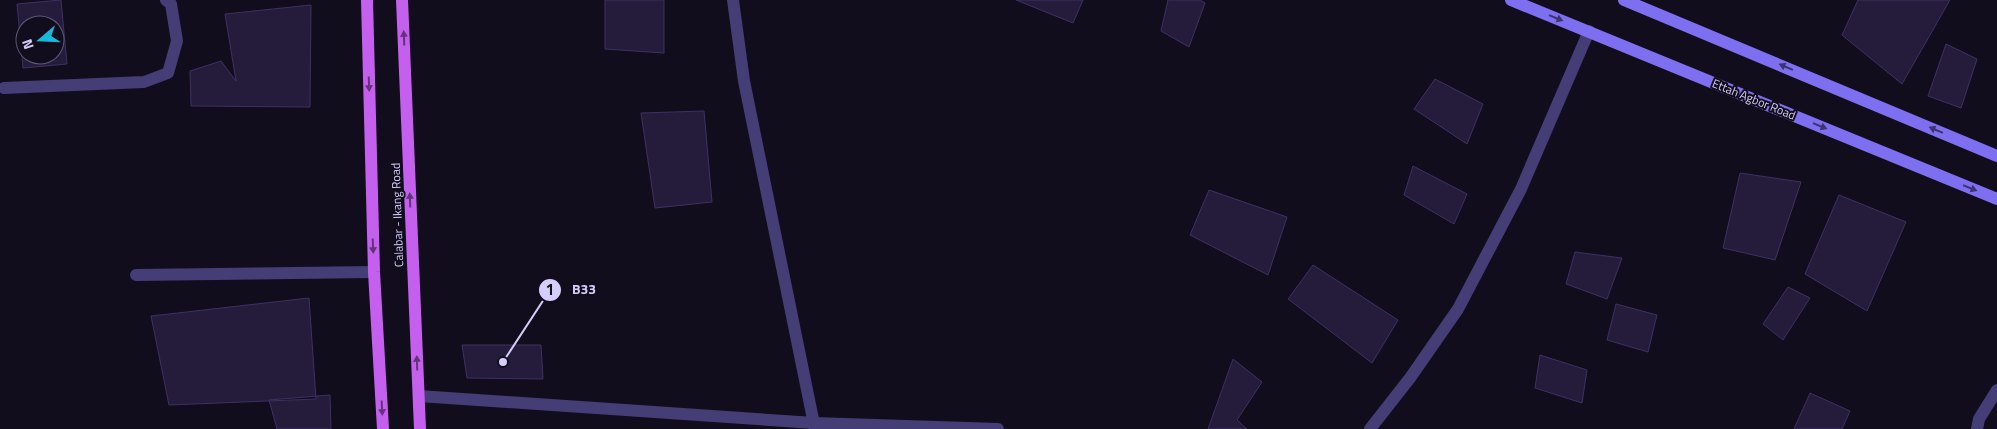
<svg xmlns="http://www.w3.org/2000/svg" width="1997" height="429" viewBox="0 0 1997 429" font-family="'Titillium Web',sans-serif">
<rect width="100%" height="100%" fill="#110d1c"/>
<path fill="#251c3b" stroke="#3f3065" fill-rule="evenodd" d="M61 0 67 64 23 68 17 4ZM25 25H55V55H25Z
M605 0H664V53L605 49Z
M1016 0H1083L1073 23Z
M1168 0H1200L1205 3 1189 47 1161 31Z
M1858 0H1950L1902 84 1842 35Z
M311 5 310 107 191 106 190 71 221 61 236 81 225 14Z
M1946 44 1977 59 1961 108 1928 96Z
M1435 79 1483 104 1467 144 1414 109Z
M704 111 712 202 655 208 641 113Z
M1413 166 1467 194 1454 224 1404 195Z
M1740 173 1801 182 1775 260 1723 248Z
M1209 190 1287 217 1268 275 1190 235Z
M1839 195 1906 222 1867 311 1805 274Z
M1575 252 1622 258 1607 299 1566 284Z
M1313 265 1398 320 1372 363 1288 299Z
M1788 287 1810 298 1783 340 1763 324Z
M309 298 316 399 169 405 151 316Z
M1616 304 1657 315 1648 352 1607 340Z
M462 345H541L543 379 467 378Z
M1540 355 1587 370 1582 403 1535 388Z
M1233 359 1262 382 1237 420 1247 429H1208Z
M1810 393 1850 411 1842 429H1794Z
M330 395 331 429H277L269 400Z"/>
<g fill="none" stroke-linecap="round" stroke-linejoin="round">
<path stroke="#443d76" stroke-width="12" d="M136 275 374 272"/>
<path stroke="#443d76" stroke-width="12" d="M733 0 744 81 815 429
M4 88 144 82 168 73 177 41 171 4 166 0
M419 396 814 423 998 429
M1370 429 1410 378 1458 309 1521 189 1589 31
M1977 429 1979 419 1997 390"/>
<path stroke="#7d6ff0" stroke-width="12" d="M1511 0 1997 199
M1624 0 1997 156"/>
<path stroke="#c560ee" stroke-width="12" d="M367 0 374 272 383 429
M402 0 420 429"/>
</g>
<defs><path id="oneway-solid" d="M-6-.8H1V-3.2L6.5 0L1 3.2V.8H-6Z" transform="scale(1.25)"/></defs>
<g fill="#3c3471">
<use href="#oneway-solid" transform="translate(1556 18) rotate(22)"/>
<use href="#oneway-solid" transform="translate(1786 67) rotate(-157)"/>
<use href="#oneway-solid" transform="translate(1820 126) rotate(22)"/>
<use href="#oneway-solid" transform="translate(1936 130) rotate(-157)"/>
<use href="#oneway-solid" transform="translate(1970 188) rotate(22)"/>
</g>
<g fill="#62327a">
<use href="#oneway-solid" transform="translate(404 38) rotate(-92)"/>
<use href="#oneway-solid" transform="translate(369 84) rotate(88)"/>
<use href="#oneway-solid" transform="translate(410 200) rotate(-92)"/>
<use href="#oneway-solid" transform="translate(373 246) rotate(88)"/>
<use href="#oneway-solid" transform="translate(417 363) rotate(-92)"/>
<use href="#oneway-solid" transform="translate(382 408) rotate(87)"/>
</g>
<g text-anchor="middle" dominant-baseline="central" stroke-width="4" stroke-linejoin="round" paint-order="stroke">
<g font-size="12" fill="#d6cefa" stroke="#110d1c">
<text transform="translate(1754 99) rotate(22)">Ettah Agbor Road</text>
<text transform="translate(397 215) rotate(-92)">Calabar - Ikang Road</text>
</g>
</g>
<path fill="none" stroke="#d6cefa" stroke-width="2" d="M503 362L550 290"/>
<g fill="#d6cefa" stroke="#110d1c" stroke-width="2">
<circle cx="503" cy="362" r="5"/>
<circle cx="550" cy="290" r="12"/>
</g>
<g font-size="15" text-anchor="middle" font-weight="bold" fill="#111">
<text x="550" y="295">1</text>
</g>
<g font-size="14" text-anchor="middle" font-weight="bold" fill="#d6cefa" stroke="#110d1c" stroke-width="4" stroke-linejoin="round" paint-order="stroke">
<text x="584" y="294">B33</text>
</g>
<g transform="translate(40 40) rotate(251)"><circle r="24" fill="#110d1c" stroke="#605a75"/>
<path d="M0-4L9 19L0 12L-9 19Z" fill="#17b8dc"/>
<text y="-8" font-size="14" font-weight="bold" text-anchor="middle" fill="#d6cefa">N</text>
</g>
</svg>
